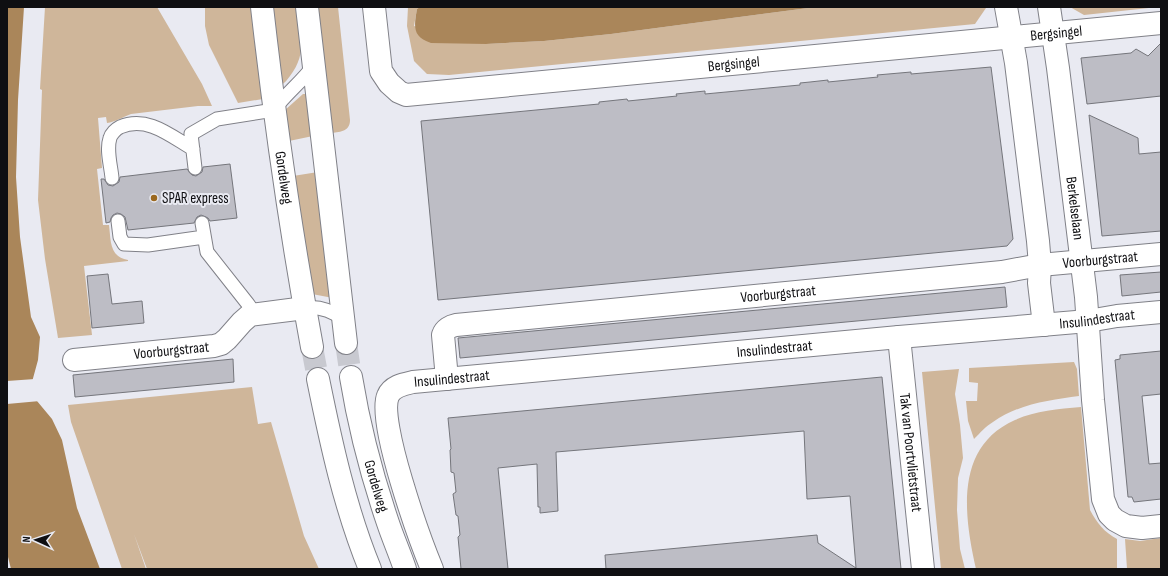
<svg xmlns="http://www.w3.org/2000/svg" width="1168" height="576" viewBox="0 0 1168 576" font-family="'Sofia Sans Condensed',sans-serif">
<rect width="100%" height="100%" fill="#e9eaf2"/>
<path fill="#cfb69a" d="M45 7H157L202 84 212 106H198L131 114C123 117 115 122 107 123L106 117 98 118 102 168 97 169 103 225H109C111 240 109 257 128 260V261L84 266 92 335 58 338 45 259 38 200 42 90 40 89Z
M205 7H254L263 99 238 103 209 45 205 26Z
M270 7H299C301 32 307 55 290 76 287 80 285 83 281 85Z
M315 7H338L350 120C350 131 341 132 332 133Z
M408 7H420L417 9 414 26 486 44 544 41 611 34 816 7H986V8L975 24 449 75 427 74 414 61 407 26Z
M1070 7H1158L1084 15Z
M303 94H308L313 136 289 141 285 110Z
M318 172 333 298 312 294 293 176Z
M1074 362 1077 369 1079 396C1050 400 1018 404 993 422 986 426 980 433 974 439L968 421 966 401H977L978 383 969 382V368Z
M959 369 955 394 960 425 963 458 958 478 957 510 960 549 965 569H941L922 372Z
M252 387 258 424 271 422 304 536 319 569H147L134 534 146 569H122L71 422 68 405Z
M1081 407 1090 510C1097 523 1104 532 1117 539V569H976C964 516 954 447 1015 420 1035 411 1058 409 1081 407Z
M1161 538V569H1127L1125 539 1140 541Z"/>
<path fill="#aa865a" d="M7 7H24L18 100 16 177 20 237 31 317 40 337 38 360 32 382 37 401 52 419 62 440 77 508 100 569H11L7 553Z
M420 7H816L611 34 544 41 486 44 431 43C412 37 414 26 417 9Z"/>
<path fill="#e9eaf2" d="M35 379 34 382 40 401 7 404V381Z"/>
<path fill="#bdbdc5" stroke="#75767c" d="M1161 43V96L1087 104 1081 58 1131 53 1136 49 1148 56Z
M991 67 1013 239 1007 246 438 300 421 121 599 104V102L627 99 628 101 677 96 676 94 705 91V94L800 85V83L810 82 828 80V82L878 77 877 75 911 72V74Z
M1089 115 1138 138 1139 154 1161 152V231L1102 236Z
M230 164 237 218 210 221 208 218 201 215 197 217 194 223 128 230 125 217 121 214 117 213 113 215 111 218 110 222 106 223 101 179H104L108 185 113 186 119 182 120 177 187 169 192 175 196 176 202 172 203 167Z
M1161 272V292L1122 296 1120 275Z
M108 274 112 304 142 301 144 323 92 328 87 276Z
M1005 287 1007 307 460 358 458 338Z
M1161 351V394L1142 396 1149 464 1161 463V499L1134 502 1132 497H1128L1115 360 1120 359V355Z
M233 359 234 382 75 397 73 375Z
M882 377 901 569H606L605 555 817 535 818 543 856 568 850 496 807 499 804 431 556 452 558 511 540 513V507H538L537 464 498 468 508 569H461L458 537 460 535 458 516 456 515 453 494 456 492 454 473 451 472 450 450 451 449 448 418Z"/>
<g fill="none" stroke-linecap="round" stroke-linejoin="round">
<path stroke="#c8c9d0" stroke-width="22" stroke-dasharray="22 11" stroke-linecap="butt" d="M346 343 351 377
M312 347 318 379"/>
<defs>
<path id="service" d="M195 168 191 134 217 119 274 110C286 93 302 82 314 65
M112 178C111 166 106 150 110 138 111 134 116 129 120 127 147 115 171 136 193 149
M118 221 120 237 124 244 148 245 204 237
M202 223 207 252 248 304 255 314
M305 308C319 306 332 311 343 319"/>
<g id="minor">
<path id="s1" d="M374 7 381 71 389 83 399 92 406 95 1161 23"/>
<path d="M1006 7 1016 63 1038 241 1040 265 1039 283 1044 325"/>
<path id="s2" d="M1049 7 1058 68 1086 297 1093 400 1103 499 1109 514 1115 520 1126 526 1142 528 1161 526"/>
<path id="s3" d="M899 337 923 569"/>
<path id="s4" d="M74 360 214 346 221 344 227 339 242 322 250 315 305 308"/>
<path id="s5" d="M447 379 443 335C445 329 451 326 456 325L1002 272 1040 265 1161 254"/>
<path id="s6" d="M432 569C420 540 377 421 388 396 392 386 404 384 413 382L899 337 1088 321 1117 316 1161 312"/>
</g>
<g id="secondary">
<path id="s7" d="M262 7C275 121 291 234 312 347"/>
<path d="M307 7 346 343"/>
<path id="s8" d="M351 377C359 426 372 476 388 523 393 538 400 554 405 569"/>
<path d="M318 379C331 443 345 508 370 569"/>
</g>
</defs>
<use href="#service" stroke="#808188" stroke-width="15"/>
<use href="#minor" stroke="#808188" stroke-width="24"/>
<use href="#secondary" stroke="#808188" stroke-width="24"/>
<use href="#service" stroke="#fff" stroke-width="13"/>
<use href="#minor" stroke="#fff" stroke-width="22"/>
<use href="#secondary" stroke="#fff" stroke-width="22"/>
</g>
<circle fill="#9b681e" stroke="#e9eaf2" stroke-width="1.5" cx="154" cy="198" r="4"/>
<g text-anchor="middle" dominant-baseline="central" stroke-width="4" stroke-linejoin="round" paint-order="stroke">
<g font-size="15" fill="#0f0f12" stroke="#e9eaf2">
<text stroke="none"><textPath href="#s1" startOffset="753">Bergsingel</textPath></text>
<text stroke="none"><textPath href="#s1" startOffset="429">Bergsingel</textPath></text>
<text stroke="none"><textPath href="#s7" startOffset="172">Gordelweg</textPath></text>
<text stroke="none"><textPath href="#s2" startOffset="203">Berkelselaan</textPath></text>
<text stroke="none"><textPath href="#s5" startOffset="709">Voorburgstraat</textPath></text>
<text stroke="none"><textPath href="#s5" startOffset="385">Voorburgstraat</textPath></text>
<text stroke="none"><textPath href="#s6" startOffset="897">Insulindestraat</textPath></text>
<text stroke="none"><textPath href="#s6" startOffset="573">Insulindestraat</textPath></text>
<text stroke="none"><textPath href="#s4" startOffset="98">Voorburgstraat</textPath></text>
<text stroke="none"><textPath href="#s6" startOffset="249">Insulindestraat</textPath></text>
<text stroke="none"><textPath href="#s3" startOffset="116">Tak van Poortvlietstraat</textPath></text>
<text stroke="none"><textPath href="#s8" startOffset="112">Gordelweg</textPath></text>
</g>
<g font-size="15" fill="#0f0f12" stroke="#e9eaf2" text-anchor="start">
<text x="162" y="198">SPAR express</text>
</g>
</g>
<rect width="1168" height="576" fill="none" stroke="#0f0f12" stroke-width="16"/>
<g transform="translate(36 540) rotate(273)" stroke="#e9eaf2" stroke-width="3" paint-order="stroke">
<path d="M0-3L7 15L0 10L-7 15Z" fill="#0f0f12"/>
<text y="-6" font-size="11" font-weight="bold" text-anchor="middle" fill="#0f0f12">N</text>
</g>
</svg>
